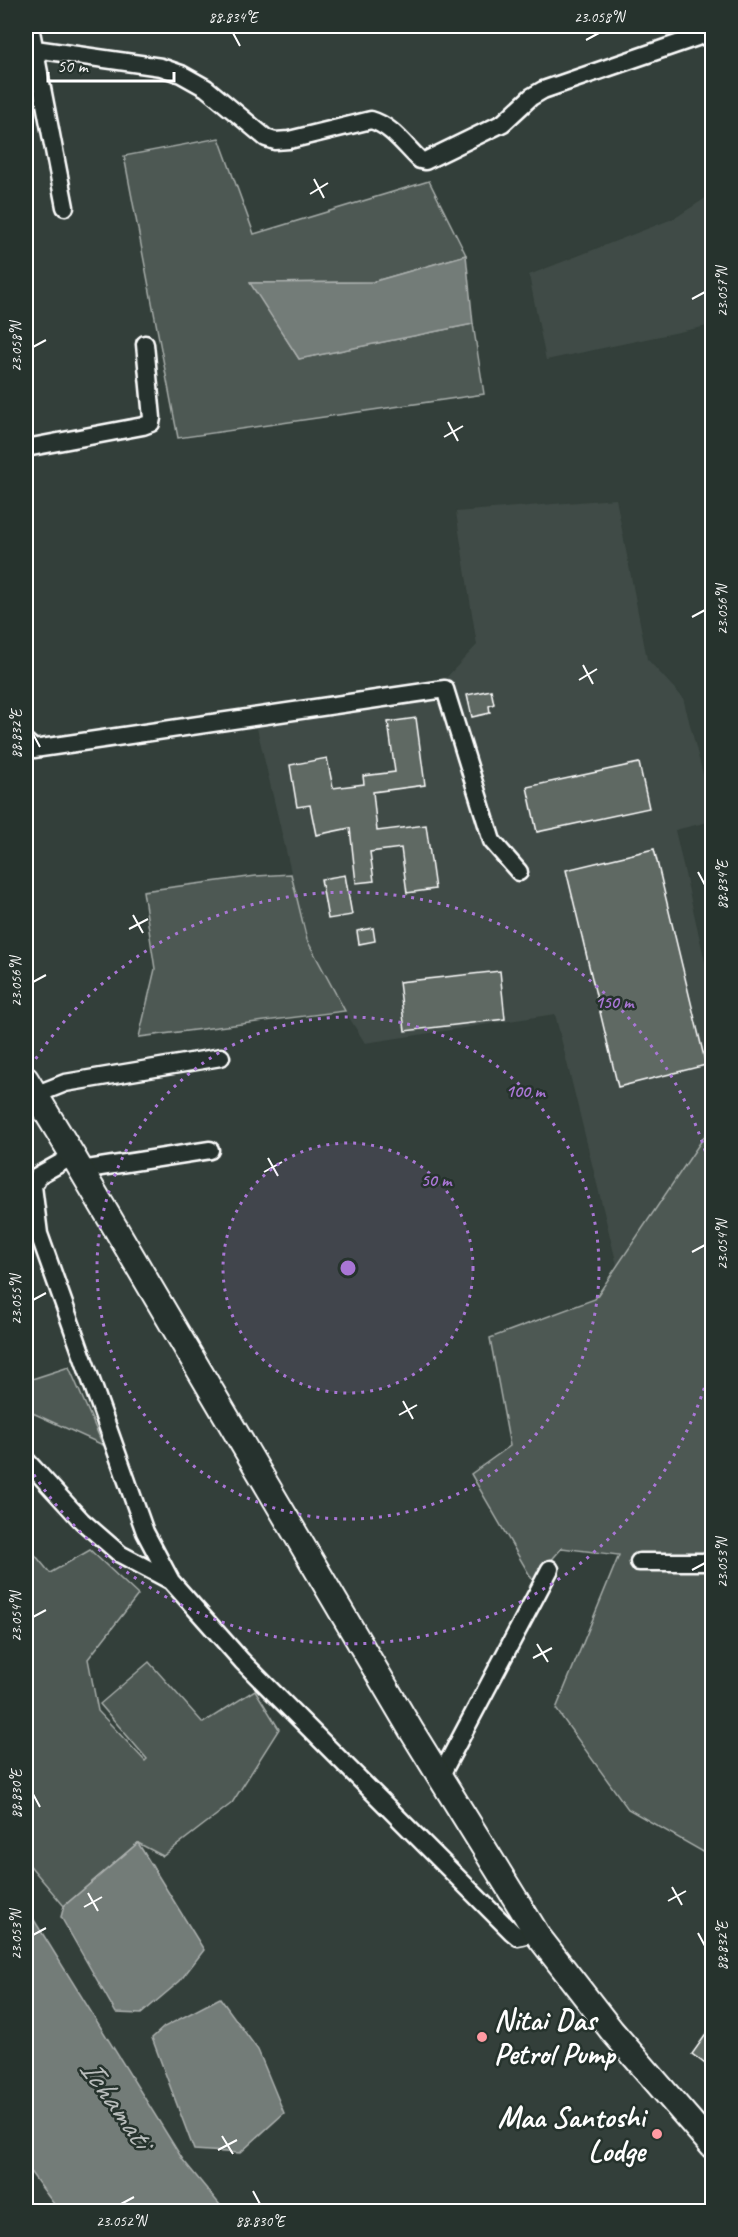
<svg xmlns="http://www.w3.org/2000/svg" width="738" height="2237" viewBox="0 0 738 2237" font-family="Caveat,sans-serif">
<rect width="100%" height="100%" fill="#333f3a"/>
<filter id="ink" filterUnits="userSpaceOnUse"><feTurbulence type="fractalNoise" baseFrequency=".0167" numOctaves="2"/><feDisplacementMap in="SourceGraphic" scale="12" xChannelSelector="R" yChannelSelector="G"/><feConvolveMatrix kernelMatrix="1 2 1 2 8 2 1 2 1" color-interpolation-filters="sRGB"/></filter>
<g filter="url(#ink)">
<path fill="#404c47" d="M712 194V325L546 360 529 275 675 218Z
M616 499 647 659 683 698 712 809V821L675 830 712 993V1125L617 1265 555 1014 365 1043 345 1011 307 940 252 707 446 678 477 645 456 512Z"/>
<path fill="#4d5853" stroke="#a6aca9" stroke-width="1.5" d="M219 138 254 234 429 181 466 255 372 282 251 283 299 359 473 324 484 394 178 438 124 156Z
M291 874 307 940 345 1011 139 1037 155 969 143 891 256 876Z
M712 1125V1857L628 1809 556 1709 619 1555 562 1548 533 1581 471 1474 510 1446 490 1338 595 1299Z
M69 1367 103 1445 26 1410V1376L29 1380Z
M26 1544 50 1573 90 1550 138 1595 88 1659 98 1711 145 1761 147 1759 100 1704 149 1662 203 1723 255 1690 279 1729 232 1803 163 1856 138 1843 64 1906 26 1861Z"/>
<path fill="#737b78" stroke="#abb0ae" stroke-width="1.5" d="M466 255 473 324 299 359 250 283 372 282Z
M138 1843 204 1950 180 1981 141 2014 116 2013 61 1917 64 1906Z
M26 1907 183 2160 225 2211H59L26 2166Z
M220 1998 258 2050 284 2113 240 2153 194 2150 152 2038 164 2027Z"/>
<path fill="#5f6964" stroke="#fff" stroke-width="1.5" d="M491 690 494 704 489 706 490 713 472 717 467 695Z
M416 718 425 785 373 792 377 831 426 825 435 889 407 893 401 848 370 852 374 881 356 883 350 828 316 835 310 805 297 807 290 765 327 758 333 788 364 784 363 776 395 772 388 722Z
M639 763 649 808 537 832 527 787Z
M654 849 706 1065 618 1087 566 870Z
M345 875 352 915 328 919 321 879Z
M373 928 375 941 359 944 357 931Z
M500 971 505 1019 405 1031 399 982Z
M712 2026V2069L692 2054Z"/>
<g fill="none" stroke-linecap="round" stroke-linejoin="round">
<defs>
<path id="minor" d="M30 26 65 207
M35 49 161 67 181 74 206 88 266 138 275 141 289 140 371 120C392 126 405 146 420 160L425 161 503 123 531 97 543 90 706 34
M26 448 143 426 151 423 152 418 145 344
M26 742 34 749 445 689 492 841 519 872
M35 1095 65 1083 221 1057
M73 1156 39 1175 33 1186 39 1234 145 1532 171 1581 242 1661 512 1932 518 1937 523 1936 535 1929
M81 1170 210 1150
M26 1460 82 1521 120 1554 171 1581
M639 1562H712
M440 1777 550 1569"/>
<path id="highway" d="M26 1079 73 1156 411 1730 539 1937 612 2031 712 2146"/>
</defs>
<use href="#minor" stroke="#fff" stroke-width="21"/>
<use href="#highway" stroke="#fff" stroke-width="28"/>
<use href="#minor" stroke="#26332d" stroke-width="16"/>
<use href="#highway" stroke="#26332d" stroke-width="24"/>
</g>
</g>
<path fill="none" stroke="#fff" stroke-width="2" d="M233 33 240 46M586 40 599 33M314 179 324 198M310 194 328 183M692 299 705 292M33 347 46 340M448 422 458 441M444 437 463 426M692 617 705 610M583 665 593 684M579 680 597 669M33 734 40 747M698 872 705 885M133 915 143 933M129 929 148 919M33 982 46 975M268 1158 278 1176M264 1172 282 1162M692 1252 705 1245M33 1300 46 1293M403 1401 413 1419M399 1415 417 1405M692 1570 705 1563M33 1617 46 1610M537 1644 548 1662M533 1658 552 1648M33 1794 40 1807M672 1887 682 1905M88 1893 98 1911M668 1901 686 1891M84 1907 102 1897M698 1933 705 1946M33 1935 46 1928M222 2136 233 2154M218 2150 237 2140M253 2191 260 2204M121 2204 134 2197"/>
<circle cx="348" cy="1268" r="125" fill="#a976d5" fill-opacity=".12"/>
<g fill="none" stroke="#a976d5" stroke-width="3" stroke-dasharray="3 6">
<circle cx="348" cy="1268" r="125"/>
<circle cx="348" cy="1268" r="251"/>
<path d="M712 1362A376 376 0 0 1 26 1462M26 1074A376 376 0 0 1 712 1174"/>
</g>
<g fill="#ff9aa2" stroke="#26332d" stroke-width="2">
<circle cx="482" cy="2037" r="6"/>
<circle cx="657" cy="2134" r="6"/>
</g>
<g text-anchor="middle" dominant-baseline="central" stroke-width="5" stroke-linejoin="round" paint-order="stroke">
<g font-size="30" font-weight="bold" fill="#fff" stroke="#26332d" text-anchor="start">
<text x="494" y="2020">Nitai Das<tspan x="494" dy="34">Petrol Pump</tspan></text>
<text x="645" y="2117" text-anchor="end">Maa Santoshi<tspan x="645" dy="34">Lodge</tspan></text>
</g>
<g font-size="32" font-style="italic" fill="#b9bdbc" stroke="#26332d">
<text transform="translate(116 2103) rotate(55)">Ichamati</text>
</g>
</g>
<circle cx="348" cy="1268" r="9" fill="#a976d5" stroke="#26332d" stroke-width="3"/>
<g font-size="18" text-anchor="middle" font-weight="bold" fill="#a976d5" stroke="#26332d" stroke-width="5" stroke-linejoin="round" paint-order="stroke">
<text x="614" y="1008">150 m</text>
<text x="525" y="1097">100 m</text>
<text x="436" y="1186">50 m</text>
</g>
<rect width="738" height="2237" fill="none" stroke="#26332d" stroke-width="66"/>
<path d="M48 72v9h126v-9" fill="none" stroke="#ffffff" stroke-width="3"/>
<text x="57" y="72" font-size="18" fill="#ffffff" stroke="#26332d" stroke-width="4.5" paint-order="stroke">50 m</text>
<rect x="33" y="33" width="672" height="2171" fill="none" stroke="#fff" stroke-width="2"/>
<g font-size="15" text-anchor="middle" fill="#fff">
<text x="233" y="22">88.834°E</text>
<text x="599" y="22">23.058°N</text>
<text transform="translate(722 292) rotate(-90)" y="5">23.057°N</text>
<text transform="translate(16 347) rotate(-90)" y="5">23.058°N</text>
<text transform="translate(722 610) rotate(-90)" y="5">23.056°N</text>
<text transform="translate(16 734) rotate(-90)" y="5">88.832°E</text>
<text transform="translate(722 885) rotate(-90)" y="5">88.834°E</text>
<text transform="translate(16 982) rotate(-90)" y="5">23.056°N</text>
<text transform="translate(722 1245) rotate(-90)" y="5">23.054°N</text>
<text transform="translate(16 1300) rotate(-90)" y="5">23.055°N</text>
<text transform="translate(722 1563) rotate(-90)" y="5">23.053°N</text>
<text transform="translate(16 1617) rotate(-90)" y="5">23.054°N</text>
<text transform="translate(16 1794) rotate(-90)" y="5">88.830°E</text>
<text transform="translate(16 1935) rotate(-90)" y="5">23.053°N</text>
<text transform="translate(722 1946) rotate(-90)" y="5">88.832°E</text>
<text x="121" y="2226">23.052°N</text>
<text x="260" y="2226">88.830°E</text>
</g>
</svg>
